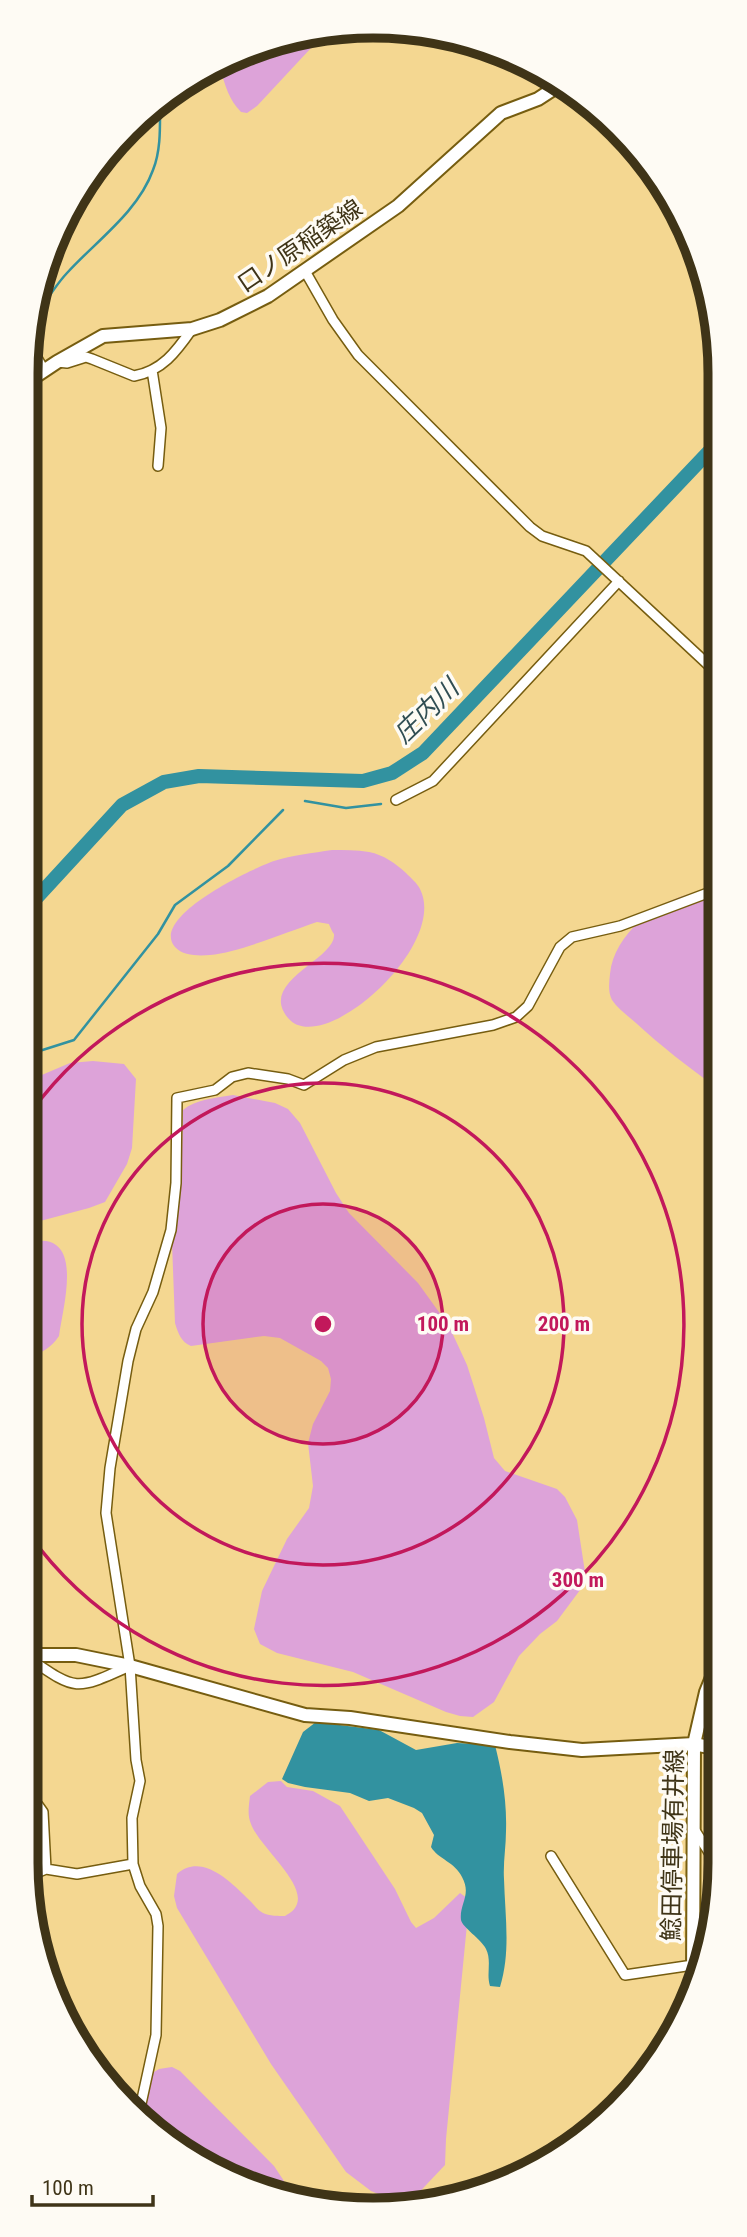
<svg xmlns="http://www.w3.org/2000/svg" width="747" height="2237" viewBox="0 0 747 2237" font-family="'Roboto Condensed','Noto Sans JP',sans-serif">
<rect width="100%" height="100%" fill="#f4d791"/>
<path fill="#dda3d9" d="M306 33H325L257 106 247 113 241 112C229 100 225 85 220 68Z
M332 850C344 850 357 850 369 852 384 855 395 863 406 873 411 878 417 883 420 889 449 946 322 1059 288 1018 257 981 337 959 334 934 333 933 329 925 329 924L317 922C287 932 240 952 210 955 199 956 183 956 175 947 149 917 253 868 274 861 292 855 313 853 332 850Z
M716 892V1087C688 1067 661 1046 636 1023 628 1016 618 1009 612 1000 608 993 609 983 610 974 614 934 657 900 695 893 702 892 709 892 716 892Z
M93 1061 124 1064 136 1079 132 1148 127 1164 105 1202 89 1208 29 1224 30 1080 70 1063Z
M233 1095 275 1103 288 1109 300 1123 336 1193 349 1213 418 1283 449 1326 467 1365 484 1418 494 1458 505 1471 557 1489 565 1497 577 1520 585 1572 583 1586 557 1621 540 1634 519 1656 494 1702 473 1717 460 1716 446 1712 353 1672 277 1653 260 1644 254 1629 262 1591 287 1539 309 1508 313 1486 308 1443 313 1424 330 1391 331 1379 328 1368 321 1361 280 1338 264 1336 191 1346C181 1342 178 1333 175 1323L172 1243 181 1191 183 1110C196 1099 216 1098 233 1095Z
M29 1240C38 1241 48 1239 56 1245 77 1260 62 1313 59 1336 51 1348 42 1353 28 1357Z
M281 1781 287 1787 313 1791 340 1806 395 1889 411 1922 416 1928 434 1918 460 1893 467 1898 469 1904 446 2139 445 2165 410 2202 400 2203 371 2191 346 2172 271 2064 177 1908 174 1896 177 1874C201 1853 229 1880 247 1898 252 1902 257 1910 263 1913 269 1916 279 1916 285 1916 290 1913 295 1910 297 1904 305 1882 259 1846 251 1824 247 1815 249 1805 250 1796L268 1782Z
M172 2067 180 2071 274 2166 284 2181 288 2196 220 2175 131 2107 154 2072 159 2069Z"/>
<path fill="#3292a0" d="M316 1722 379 1730 416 1750 457 1743 495 1745C502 1773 507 1801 506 1831 506 1847 503 1863 504 1879 505 1916 511 1951 500 1987L490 1986C486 1974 492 1961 486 1949 481 1939 462 1927 461 1920 459 1904 472 1895 462 1877 455 1862 438 1859 431 1847L434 1835 422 1813 414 1808 388 1798 369 1801 350 1793 305 1787 288 1783 282 1779 303 1732Z"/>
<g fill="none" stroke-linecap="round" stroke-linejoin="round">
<path stroke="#3292a0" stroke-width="2.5" d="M33 322C43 306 53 288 67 273 96 241 138 212 153 170 161 150 160 127 160 105
M305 801 346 808 381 804
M30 1054 74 1040 158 934 175 905 228 866 283 810"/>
<path stroke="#3292a0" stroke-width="14" d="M30 905 122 805 164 782 199 776 363 781 392 773 423 753 717 443"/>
<defs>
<path id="street" d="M305 271 333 320 358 355 530 527 542 536 586 551 717 673
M33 351 44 370
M57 362 67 363 86 357 92 359 134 376C162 371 176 352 192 329
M152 370 161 428 158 466
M396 800 433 781 619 581
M27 1657C77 1691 74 1691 130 1666
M30 1739V1799
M27 1798 38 1805 43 1812 46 1869 77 1874 133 1864
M694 1829 714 1860
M551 1856 625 1975 693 1965
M29 1876 46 1869
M139 2113 156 2035 158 1926 156 1914 140 1886 133 1864 132 1818 140 1781 136 1760 130 1666 106 1513 110 1468 128 1361 136 1329 153 1292 171 1230 176 1183 177 1098 215 1090 232 1077 248 1073 288 1079 304 1085 344 1060 376 1047 493 1025 516 1017 528 1006 560 947 572 937 620 926 705 894 716 893"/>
<path id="secondary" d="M33 378 57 362 103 336 192 329 220 320 268 296 398 206 501 113 538 99 561 84
M27 1655H76L130 1666 305 1715 350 1718 510 1742 582 1750 694 1744 714 1748
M693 1982 694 1744 706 1692 715 1670"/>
</defs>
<use href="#street" stroke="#765d10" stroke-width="12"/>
<use href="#secondary" stroke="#765d10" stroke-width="16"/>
<use href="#street" stroke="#fff" stroke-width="9"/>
<use href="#secondary" stroke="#fff" stroke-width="12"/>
</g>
<circle cx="323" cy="1324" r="120" fill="#c2185b" fill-opacity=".12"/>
<g fill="none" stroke="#c2185b" stroke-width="3.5">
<circle cx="323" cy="1324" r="120"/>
<circle cx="323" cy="1324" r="241"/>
<path d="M31 1112A361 361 0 1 1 29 1534"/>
</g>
<g text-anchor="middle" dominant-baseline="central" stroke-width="7" stroke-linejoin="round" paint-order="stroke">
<g font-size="24" fill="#3f3417" stroke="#fefbf4">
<text transform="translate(300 246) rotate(-34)">口ノ原稲築線</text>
<text transform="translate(673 1845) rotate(-89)">鯰田停車場有井線</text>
</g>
<g font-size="26" font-style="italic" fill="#314e53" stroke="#fefbf4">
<text transform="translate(426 711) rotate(-44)">庄内川</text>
</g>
</g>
<path d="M0 0H747V2237H0ZM373 38H373A335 335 0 0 1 708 373V1863A335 335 0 0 1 373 2198H373A335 335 0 0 1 38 1863V373A335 335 0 0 1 373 38Z" fill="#fefbf4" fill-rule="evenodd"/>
<path fill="none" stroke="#3f3417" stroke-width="9" d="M373 38H373A335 335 0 0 1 708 373V1863A335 335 0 0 1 373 2198H373A335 335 0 0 1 38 1863V373A335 335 0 0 1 373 38Z"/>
<circle cx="323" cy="1324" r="10" fill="#c2185b" stroke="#fefbf4" stroke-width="3.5"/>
<g font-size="21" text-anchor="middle" font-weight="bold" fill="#c2185b" stroke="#fefbf4" stroke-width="7" stroke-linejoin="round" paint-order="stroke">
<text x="443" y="1331">100 m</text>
<text x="564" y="1331">200 m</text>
<text x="578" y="1587">300 m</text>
</g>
<path d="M32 2195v10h121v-10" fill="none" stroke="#3f3417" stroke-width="3.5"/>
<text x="42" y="2195" font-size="21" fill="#3f3417" stroke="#fefbf4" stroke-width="5" paint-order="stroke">100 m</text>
</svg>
